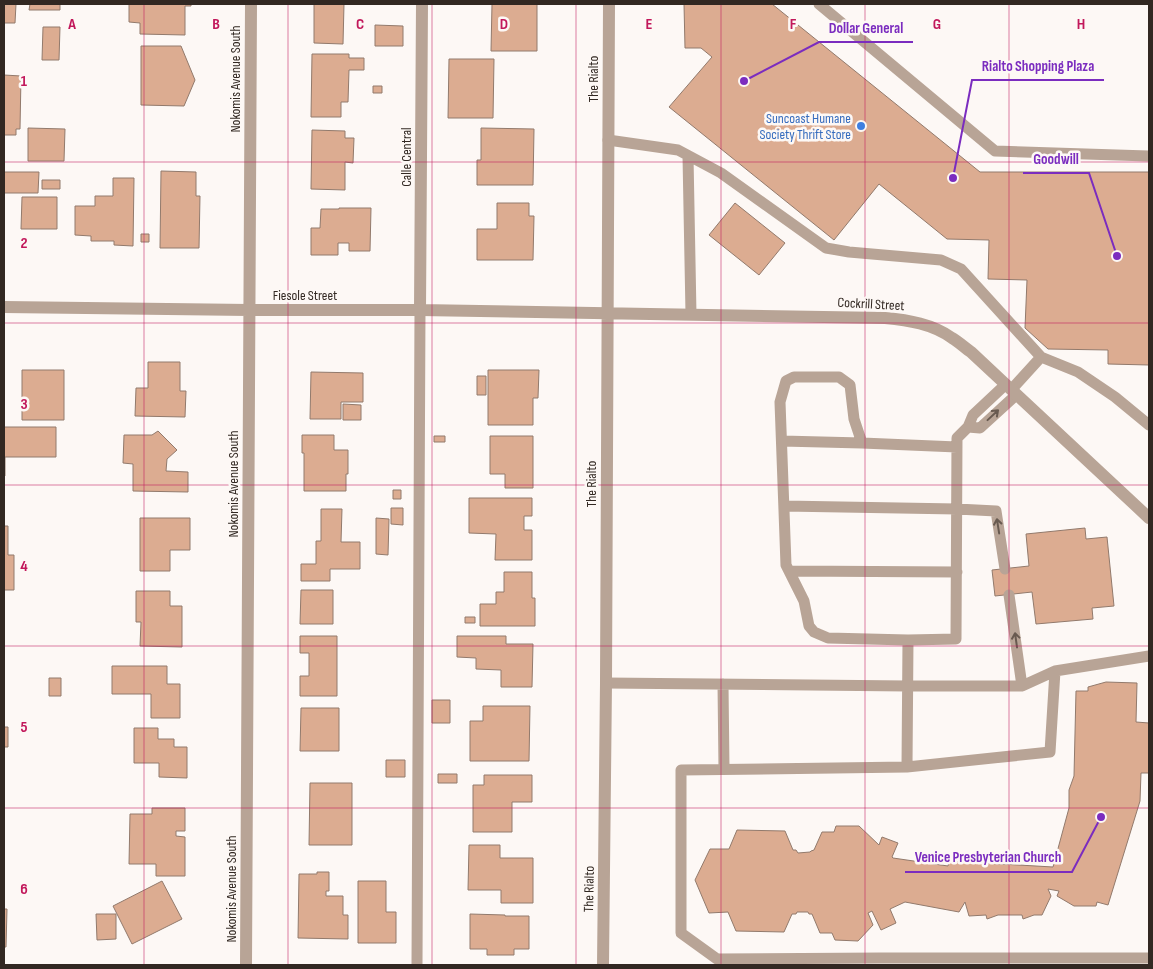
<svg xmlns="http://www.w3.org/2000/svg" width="1153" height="969" viewBox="0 0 1153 969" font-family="'Sofia Sans Condensed',sans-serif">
<rect width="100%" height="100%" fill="#fdf8f5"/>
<path fill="#dcac91" stroke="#927a6c" d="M4 4H16L15 23H4Z
M30 4H60V10H29Z
M129 4H191V6H185V35L140 34V23L129 22Z
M314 4H344L343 44 314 43Z
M492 4H537V51H491Z
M684 4H772L980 172H1149V365L1108 364V350L1048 349 1025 328 1027 280 988 279 989 240 947 239 879 184 834 240 669 107 712 57 701 48H685Z
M375 25 403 26V46H375Z
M43 27H60L59 60H42Z
M141 46H181L195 80 184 106 141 105Z
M312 54H349V58H364V70H349L348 102H341V117H311Z
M449 59H494L493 118H448Z
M4 75 21 76 20 129H16V135H4V143Z
M373 86H382V93H373Z
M28 128 65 129 64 161H28Z
M481 128 534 129 533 185H477V160H481Z
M312 130 345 131V138H354L353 163 345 162V190L311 189Z
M161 171 196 172V196H200L199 248H160Z
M4 172H39L38 193H4Z
M113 178H134L133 246 114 245V241H91V236L75 235V206H95V196H113Z
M42 180H60V189H42Z
M22 197H57V229H21Z
M497 203H529V216H534L533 260H477V229H497Z
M735 203 785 243 759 275 709 235Z
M339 208H371L370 251H349V243H338V255H311V228H320L321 209H339Z
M141 234H149V242H141Z
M148 362H180V391H186L185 417 135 416 136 388H148Z
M22 370H64V420H22Z
M488 370H539L538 398H533V425H488Z
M311 372 363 373V402H341V419H310Z
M477 376H486V395H477Z
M343 404 361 405V420H343Z
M4 427H56V457H5V476H4Z
M158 431 177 450 167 459 166 471 188 472V492L133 491V464L123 463 124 435H152Z
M302 435H334V450H348V474H346V491H304V453H302Z
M434 436H445V442H434Z
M490 436H533V488H505V474H490Z
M393 490H401V499H393Z
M469 498H532V516H524V530H532V560H495L496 534 469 533Z
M391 508H403V525L391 524Z
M321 509H342L341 542H360V569H330V581H301V564H316V541H321Z
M140 518H190V550H170V571H140Z
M376 518 389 519 388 555 376 554Z
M4 526H8V555H14V590H4Z
M1085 528 1086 539 1107 537 1114 606 1092 608 1093 619 1036 624 1032 592 995 596 992 570 1029 566 1026 534Z
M504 572H532V598H535V626H480V604H496V592H504Z
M301 590H333V624H300Z
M136 591H170V606H182V647L140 646 141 622H136Z
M465 617H475V623H465Z
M300 636H337V696H300V676H309V653H300Z
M457 636H506V644H533L532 687H501V670L476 669V658L457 657Z
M112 666H167V684H180V718H151V694H112Z
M49 678H61V696H49Z
M1106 682 1137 683 1136 722 1149 723V773H1141L1140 801 1108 905 1097 902 1096 906H1074L1057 896 1059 891 1048 889 1051 896 1042 915H1034L1023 919 1022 915H998L987 919 986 915 969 916 965 902 959 912 905 902 890 909 896 923 881 930 872 911 868 913 873 925 858 941 835 940 832 933H820L812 914H809L808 912H797L796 914H792L784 932 736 931 728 912 709 913 695 880 710 849H729L737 830 785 831 793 850H796L798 853 810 852 811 851 814 850 822 832H834L836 826H859L879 845 882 837 898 843 892 857 893 858 948 866 949 861 1053 867 1069 808V790L1074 776 1076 691H1088V687Z
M432 700H450V723H432Z
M483 706H530L529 761H470V721H483Z
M301 708H339V751H300Z
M4 727H8V747H4Z
M134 728H158V739H174V747H187V778L159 777V763H134Z
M386 760H405V777H386Z
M438 774H457V783H438Z
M484 775H532V802H512V832H473V785H484Z
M310 783H352V845H309Z
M152 808H185V831H176V836L185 837V876H156V864H129L130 814H152Z
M469 845H500V858H533V903H501V890H468Z
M317 872H329V891H326V896H343V915H348V939L298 938 299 874H317Z
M162 881 182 919 132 944 113 906Z
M358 881H386V912H396V943H358Z
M4 909H7L6 947H4Z
M96 914H116V939L97 940Z
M470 914 505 915V916H529V949H514V955H487V949H470Z"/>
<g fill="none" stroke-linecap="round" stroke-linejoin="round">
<path stroke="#b8a496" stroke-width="11" d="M819 4 995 151 1148 156
M608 140 678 150 721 173 826 248 849 252 941 260 961 269 1041 357
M688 156 691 314
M1011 390 1041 357 1078 372 1115 397 1149 425
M968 427 980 428 1016 395
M782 441 862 443
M784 506 957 509 996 511 1005 569
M789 571 957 572
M1009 595 1022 686
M908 640 828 638 814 632 809 626 804 601 786 565 780 402 786 381 794 377H839L850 385 854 419 862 443 957 447
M1055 671 1050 752 907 767 681 770V933L717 959 881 958H1149
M606 683 907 686H1022L1055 671 1149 656
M723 684 724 769
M907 767 908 640 956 639 957 438 968 427 973 415 1005 385
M417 965 420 310"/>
<path stroke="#b8a496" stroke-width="12" d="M4 307 249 310H420L885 318C908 320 933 324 952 338 959 342 965 348 971 352L1149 518
M420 310 422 4
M246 965 251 4
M603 965 606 683 609 4"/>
</g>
<defs><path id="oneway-shaft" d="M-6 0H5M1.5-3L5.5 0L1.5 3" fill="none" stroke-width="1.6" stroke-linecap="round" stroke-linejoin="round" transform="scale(1.25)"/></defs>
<g stroke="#685a50">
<use href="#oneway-shaft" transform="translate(993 415) rotate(-43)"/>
<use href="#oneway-shaft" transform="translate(998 526) rotate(-99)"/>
<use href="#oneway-shaft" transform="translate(1016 640) rotate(-98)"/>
</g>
<path fill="none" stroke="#c2185b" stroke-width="1" stroke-opacity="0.55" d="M144 4V965M288 4V965M432 4V965M576 4V965M721 4V965M865 4V965M1009 4V965M4 162H1149M4 323H1149M4 485H1149M4 646H1149M4 808H1149"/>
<circle fill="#3f7fe0" stroke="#fdf8f5" stroke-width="2" cx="861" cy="126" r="5"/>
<g text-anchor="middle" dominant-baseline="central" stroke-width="5" stroke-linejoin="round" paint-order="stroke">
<g font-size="14" fill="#322822" stroke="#fdf8f5">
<text transform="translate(235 79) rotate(-90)">Nokomis Avenue South</text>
<text transform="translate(593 79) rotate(-90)">The Rialto</text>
<text transform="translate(406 157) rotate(-90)">Calle Central</text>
<text x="305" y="295">Fiesole Street</text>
<text transform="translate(871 304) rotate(3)">Cockrill Street</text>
<text transform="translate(233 484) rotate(-90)">Nokomis Avenue South</text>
<text transform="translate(591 484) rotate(-90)">The Rialto</text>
<text transform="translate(231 889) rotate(-90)">Nokomis Avenue South</text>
<text transform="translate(589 889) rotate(-89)">The Rialto</text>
</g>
<g font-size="14" fill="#366cbe" stroke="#fdf8f5" text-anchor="end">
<text x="851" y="118">Suncoast Humane<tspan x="851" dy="16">Society Thrift Store</tspan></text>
</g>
</g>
<g font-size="16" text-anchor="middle" font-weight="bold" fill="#c2185b" stroke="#fdf8f5" stroke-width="5" stroke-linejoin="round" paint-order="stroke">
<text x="72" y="29">A</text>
<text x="216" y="29">B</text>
<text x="360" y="29">C</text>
<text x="504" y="29">D</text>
<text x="649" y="29">E</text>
<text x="793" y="29">F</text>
<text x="937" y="29">G</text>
<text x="1081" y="29">H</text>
<text x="24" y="86">1</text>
<text x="24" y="248">2</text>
<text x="24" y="409">3</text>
<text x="24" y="571">4</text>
<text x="24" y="732">5</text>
<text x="24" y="894">6</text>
</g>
<path fill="none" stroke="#7b2cbf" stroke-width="2" d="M744 81L819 42H913M953 178L972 80H1104M1117 256L1089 173H1023M1101 817L1072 872H905"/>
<g fill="#7b2cbf" stroke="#fdf8f5" stroke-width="2">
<circle cx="744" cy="81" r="5"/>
<circle cx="953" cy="178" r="5"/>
<circle cx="1117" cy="256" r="5"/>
<circle cx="1101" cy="817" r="5"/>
</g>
<g font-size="15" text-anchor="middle" font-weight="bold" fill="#7b2cbf" stroke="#fdf8f5" stroke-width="5" stroke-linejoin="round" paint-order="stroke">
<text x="866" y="33">Dollar General</text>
<text x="1038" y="71">Rialto Shopping Plaza</text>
<text x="1056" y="164">Goodwill</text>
<text x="988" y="862">Venice Presbyterian Church</text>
</g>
<rect width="1153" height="969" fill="none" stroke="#322822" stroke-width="10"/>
</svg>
